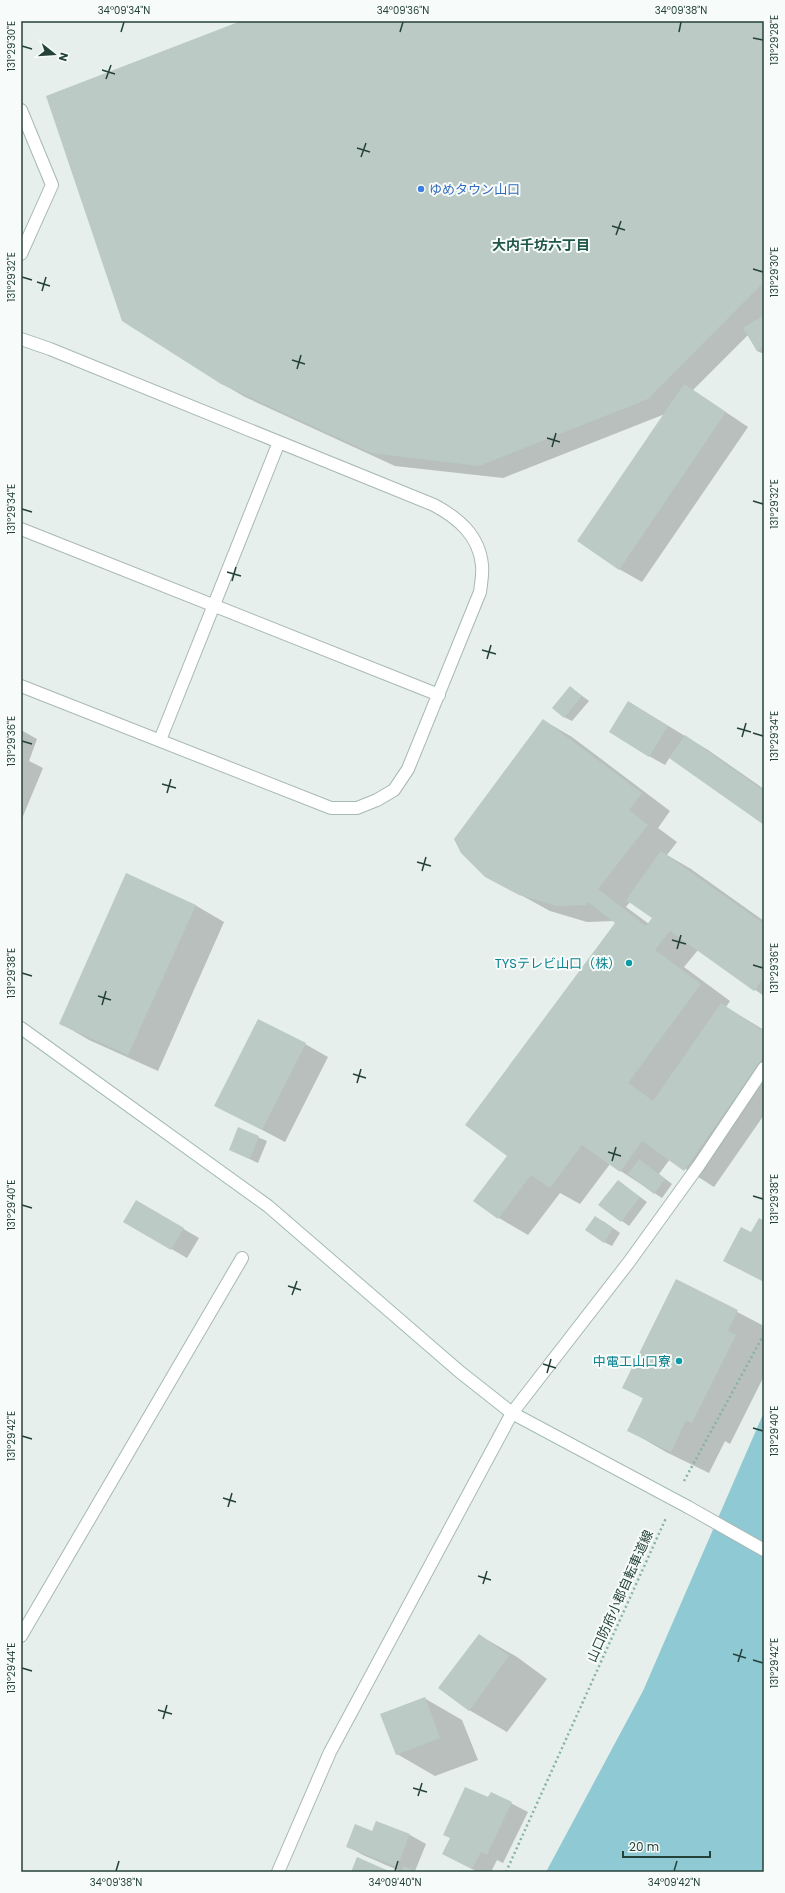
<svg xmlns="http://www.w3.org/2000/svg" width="785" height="1893" viewBox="0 0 785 1893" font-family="Poppins,'Noto Sans JP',sans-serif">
<rect width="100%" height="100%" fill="#e6efeb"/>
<path fill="#8ec9d4" d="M764 1412V1872H546L643 1691Z"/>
<path fill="#0003" fill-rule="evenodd" d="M244 21H764V354L757 351 748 335 693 390 748 427 642 582 619 569 665 414 503 478 395 466 245 397 221 383Z
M570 687 589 701 572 721 564 717Z
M629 702 708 750 764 789V824L670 757 665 765 649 756Z
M543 720 572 737 670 811 658 828 677 842 667 855 691 869 764 921V996L698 950 684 967 730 1001 726 1007 764 1030V1115L714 1187 670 1159 659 1174 672 1184 662 1198 610 1164 580 1204 560 1193 528 1235 499 1218 475 1200 508 1156 616 923 614 921 587 922 550 911 486 876ZM630 902 653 918 649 924 626 907Z
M21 730 37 739 29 761 43 768 21 821Z
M195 905 224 922 158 1071 89 1040 60 1023Z
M305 1044 328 1057 285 1142 216 1105Z
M239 1129 267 1141 258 1163 230 1150Z
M618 1181 647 1202 629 1226 600 1205Z
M137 1202 199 1238 187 1258 125 1222Z
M603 1221 620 1233 612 1246 604 1242Z
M676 1280 764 1326V1376L730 1444 725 1441 709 1473 666 1452 628 1430 644 1399 623 1387Z
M479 1635 517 1657 547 1679 507 1732 469 1710Z
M424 1698 462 1720 478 1760 435 1776 397 1754Z
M491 1793 528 1812 503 1863 497 1860 491 1872H478L443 1854Z
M376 1822 410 1835 426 1844 415 1871 417 1872H402L363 1855 347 1846 373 1832Z"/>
<path fill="#bbcac4" d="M241 21H764V282L648 399 479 466 371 453 221 384 122 321 46 96Z
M764 315V347L757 351 743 328Z
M684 384 726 412 619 570 577 541Z
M570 686 582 696 564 718 552 708Z
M628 701 668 726 649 757 609 732Z
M543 719 642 793 629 810 648 825 598 889 646 926 652 918 626 900 661 851 764 924V977L754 991 670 931 655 950 701 984 628 1083 653 1101 721 1003 764 1032V1056L684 1171 642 1141 620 1172 582 1145 550 1188 531 1175 498 1219 473 1201 507 1156 465 1125 615 923 588 902 586 905 557 906 519 895 485 877 461 853 454 839Z
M685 735 764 791V825L669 758Z
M126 873 196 905 128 1055 59 1024Z
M258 1019 306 1043 262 1130 214 1106Z
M238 1127 259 1136 250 1159 229 1150Z
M639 1159 665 1179 654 1194 628 1174Z
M618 1180 640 1197 621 1222 598 1205Z
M136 1200 184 1228 171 1250 123 1222Z
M595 1216 613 1228 604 1243 585 1230Z
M759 1218 764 1221V1282L723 1261 741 1227 751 1232Z
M676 1279 738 1310 728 1331 736 1335 692 1423 686 1420 671 1452 627 1431 643 1398 622 1388Z
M479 1634 509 1656 469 1711 438 1688Z
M425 1697 440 1738 396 1755 380 1714Z
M465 1787 488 1797 491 1792 512 1802 487 1855 481 1852 472 1869 442 1854 450 1838 443 1835Z
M376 1821 410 1834 397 1867 346 1847 355 1824 372 1831Z
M357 1857 391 1872H351Z
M404 1866 419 1872H401Z"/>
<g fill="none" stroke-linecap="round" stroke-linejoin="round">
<defs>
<path id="lane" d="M21 110 52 185 21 254
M21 339 50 349 434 505C458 518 479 535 482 565 483 573 481 584 480 592L408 769 394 790 377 800 357 808H331L21 686
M21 529 439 695
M160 740 279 442
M21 1636 242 1258"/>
<path id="street" d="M688 1507 764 1550
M278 1872 330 1752 512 1413 629 1262 699 1165 764 1068"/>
<path id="secondary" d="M21 1028 268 1206 460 1372 512 1413 688 1507"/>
</defs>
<use href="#lane" stroke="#a8b8b2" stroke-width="14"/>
<use href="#street" stroke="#a8b8b2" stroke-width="14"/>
<use href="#secondary" stroke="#a4bbb3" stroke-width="14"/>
<path stroke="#86b3a5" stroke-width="2.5" stroke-dasharray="2 3" stroke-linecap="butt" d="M684 1481 764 1334
M506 1872 666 1518"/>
<use href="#lane" stroke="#fff" stroke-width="12"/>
<use href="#street" stroke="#fff" stroke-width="12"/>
<use href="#secondary" stroke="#fff" stroke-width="12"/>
</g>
<path fill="none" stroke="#24423a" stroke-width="1.5" d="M121 32 124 22M400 32 403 22M679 32 681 22M753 38 763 40M22 46 32 49M102 70 115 74M106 79 111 65M357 148 370 152M361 157 366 143M612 226 625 230M616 235 621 221M753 269 763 272M22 277 32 280M37 282 50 286M42 291 46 277M292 360 305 364M297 369 301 355M547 438 560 442M552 447 556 433M753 501 763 504M22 509 32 512M227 572 241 576M232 581 236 567M482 650 496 654M487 659 491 645M737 728 751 732M753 733 763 736M742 737 746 723M22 741 32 744M162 784 176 788M167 793 171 779M417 862 431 866M422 871 426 857M672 940 686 944M677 949 681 935M753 965 763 968M22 973 32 976M98 996 111 1000M102 1005 106 991M353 1074 366 1078M357 1083 361 1069M608 1152 621 1156M612 1161 616 1147M753 1196 763 1199M22 1205 32 1208M288 1286 301 1290M292 1295 297 1281M543 1364 556 1368M547 1373 551 1359M753 1428 763 1431M22 1436 32 1439M223 1498 236 1502M228 1507 232 1493M478 1576 491 1580M483 1584 487 1571M733 1654 746 1658M753 1660 763 1663M738 1662 742 1649M22 1668 32 1671M158 1710 172 1714M163 1719 167 1705M413 1788 427 1792M418 1796 422 1783M116 1871 119 1861M395 1871 398 1861M674 1871 677 1861"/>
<circle fill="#3f7fe0" stroke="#f7fbf9" stroke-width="1.5" cx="421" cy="189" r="4"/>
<g fill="#0f9aa8" stroke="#f7fbf9" stroke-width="1.5">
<circle cx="629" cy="963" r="4"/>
<circle cx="679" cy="1361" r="4"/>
</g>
<g text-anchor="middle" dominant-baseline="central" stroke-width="4" stroke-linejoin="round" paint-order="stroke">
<g font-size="13" fill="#366cbe" stroke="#f7fbf9" text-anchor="start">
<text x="429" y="189">ゆめタウン山口</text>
</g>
<g font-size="13" fill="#0d838f" stroke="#f7fbf9" text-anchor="end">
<text x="621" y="963">TYSテレビ山口（株）</text>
<text x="671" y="1361">中電工山口寮</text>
</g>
<g font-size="13" fill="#24423a" stroke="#f7fbf9">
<text transform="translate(620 1596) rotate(-66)">山口防府小郡自転車道線</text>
</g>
<g font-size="14" font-weight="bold" fill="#1f5548" stroke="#f7fbf9">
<text x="541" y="245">大内千坊六丁目</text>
</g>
</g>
<rect width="785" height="1893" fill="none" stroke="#f7fbf9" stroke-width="44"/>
<g transform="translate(54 54) rotate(107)" stroke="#f7fbf9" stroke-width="3" paint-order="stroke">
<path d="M0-3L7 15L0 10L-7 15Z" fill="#24423a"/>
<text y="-6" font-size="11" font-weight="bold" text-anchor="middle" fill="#24423a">N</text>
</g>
<path d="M623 1851v6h87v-6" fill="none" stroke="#24423a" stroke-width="2"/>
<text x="629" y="1851" font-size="12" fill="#24423a" stroke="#f7fbf9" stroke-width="3" paint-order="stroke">20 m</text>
<rect x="22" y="22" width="741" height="1849" fill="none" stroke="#24423a" stroke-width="1.5"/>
<g font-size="10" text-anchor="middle" fill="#24423a">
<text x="124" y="14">34°09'34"N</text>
<text x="403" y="14">34°09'36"N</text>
<text x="681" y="14">34°09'38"N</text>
<text transform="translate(774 40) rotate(-90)" y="4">131°29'28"E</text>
<text transform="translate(11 46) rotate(-90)" y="4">131°29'30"E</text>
<text transform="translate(774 272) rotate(-90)" y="4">131°29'30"E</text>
<text transform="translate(11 277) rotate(-90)" y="4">131°29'32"E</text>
<text transform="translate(774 504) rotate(-90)" y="4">131°29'32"E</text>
<text transform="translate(11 509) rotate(-90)" y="4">131°29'34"E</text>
<text transform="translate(774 736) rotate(-90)" y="4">131°29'34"E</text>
<text transform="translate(11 741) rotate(-90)" y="4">131°29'36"E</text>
<text transform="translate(774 968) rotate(-90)" y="4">131°29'36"E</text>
<text transform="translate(11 973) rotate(-90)" y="4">131°29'38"E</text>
<text transform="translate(774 1199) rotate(-90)" y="4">131°29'38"E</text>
<text transform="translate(11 1205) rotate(-90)" y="4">131°29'40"E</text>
<text transform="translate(774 1431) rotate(-90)" y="4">131°29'40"E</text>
<text transform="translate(11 1436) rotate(-90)" y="4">131°29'42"E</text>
<text transform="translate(774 1663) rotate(-90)" y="4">131°29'42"E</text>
<text transform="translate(11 1668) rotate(-90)" y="4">131°29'44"E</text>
<text x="116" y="1886">34°09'38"N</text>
<text x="395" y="1886">34°09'40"N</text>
<text x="674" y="1886">34°09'42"N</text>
</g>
</svg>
